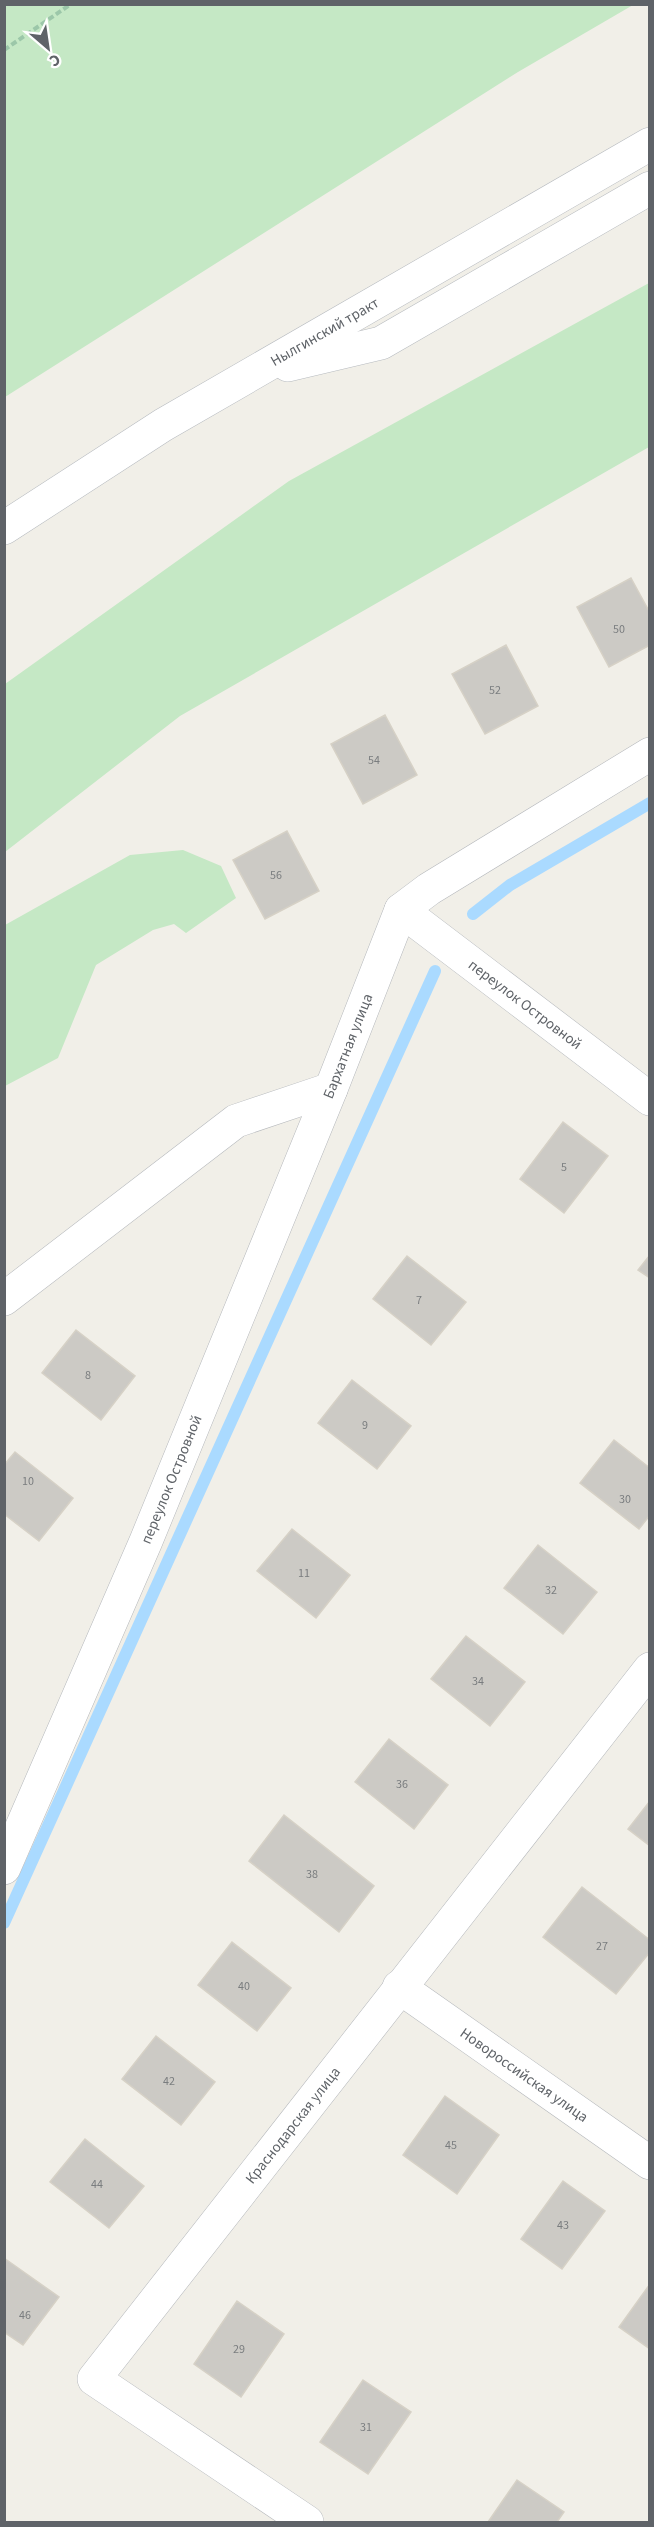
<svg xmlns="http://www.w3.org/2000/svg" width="654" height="2527" viewBox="0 0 654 2527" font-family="'Source Sans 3',sans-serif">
<rect width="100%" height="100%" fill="#f1efe8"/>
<path fill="#c5e8c5" d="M4 5 5 4 633 5 518 72 5 397Z
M649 283V447L180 716 5 852V684L289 481Z
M183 850 221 866 236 898 186 933 174 924 153 930 96 965 58 1058 5 1086V925L130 855Z"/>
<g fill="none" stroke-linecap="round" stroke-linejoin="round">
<path stroke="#aadaff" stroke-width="12" d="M473 914 510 885 650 803
M4 1923 435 971"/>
</g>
<path fill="#cccac5" stroke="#d6d1c6" stroke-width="1.5" d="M631 578 650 613V645L609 667 577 607Z
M506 645 538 706 485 734 452 674Z
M385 715 417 775 363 804 331 744Z
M287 831 319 891 265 919 233 860Z
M563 1122 608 1156 564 1213 520 1179Z
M650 1255V1278L638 1270Z
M407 1256 466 1302 431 1345 373 1299Z
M76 1330 135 1376 101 1420 42 1373Z
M352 1380 411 1426 377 1469 318 1423Z
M614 1440 650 1468V1515L639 1529 580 1483Z
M15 1452 73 1498 39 1541 4 1514V1465Z
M292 1529 350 1575 316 1618 257 1571Z
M538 1545 597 1592 563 1634 504 1588Z
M466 1636 525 1682 490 1726 431 1679Z
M389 1739 448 1785 414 1829 355 1782Z
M650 1801V1846L628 1829Z
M284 1815 374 1886 339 1932 249 1861Z
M582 1887 650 1940V1952L616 1994 543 1937Z
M232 1942 291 1988 257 2031 198 1985Z
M156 2036 215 2082 181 2125 122 2079Z
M445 2096 499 2135 457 2194 403 2155Z
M85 2139 144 2186 109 2228 50 2182Z
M563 2181 605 2211 562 2269 521 2239Z
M4 2258 59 2297 23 2345 4 2332Z
M650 2284V2349L619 2327Z
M237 2301 284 2334 241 2397 194 2364Z
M363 2380 411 2412 368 2474 320 2442Z
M517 2480 564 2512 557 2522H488Z"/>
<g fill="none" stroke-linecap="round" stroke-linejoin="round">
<defs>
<g id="minor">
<path id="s1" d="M401 910 650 1099"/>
<path d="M4 1299 236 1121 331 1089"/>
<path id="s2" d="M4 1868 146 1541 331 1089 401 910 429 889 650 754"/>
<path id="s3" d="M399 1987 650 2163"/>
<path id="s4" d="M307 2522 94 2379 650 1669"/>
</g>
<g id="secondary">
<path d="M288 365 381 343 650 188"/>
<path id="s5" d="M4 528 163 425 650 144"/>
</g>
</defs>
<use href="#minor" stroke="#b5b8bc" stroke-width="34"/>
<use href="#secondary" stroke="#b6babf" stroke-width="34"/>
<path stroke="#9cc7a9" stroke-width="4" stroke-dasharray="6 3" stroke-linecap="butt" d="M4 50 71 4"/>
<use href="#minor" stroke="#fff" stroke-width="33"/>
<use href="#secondary" stroke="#fff" stroke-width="33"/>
</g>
<g text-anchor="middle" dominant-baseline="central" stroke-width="5" stroke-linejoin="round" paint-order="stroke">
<g font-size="12" fill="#7a7d7f">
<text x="619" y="629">50</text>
<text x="495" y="690">52</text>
<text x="374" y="760">54</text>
<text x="276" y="875">56</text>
<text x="564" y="1167">5</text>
<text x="419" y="1300">7</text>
<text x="88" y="1375">8</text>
<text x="365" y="1425">9</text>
<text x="28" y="1481">10</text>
<text x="625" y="1499">30</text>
<text x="304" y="1573">11</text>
<text x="551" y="1590">32</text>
<text x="478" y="1681">34</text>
<text x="402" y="1784">36</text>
<text x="312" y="1874">38</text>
<text x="602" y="1946">27</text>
<text x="244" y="1986">40</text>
<text x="169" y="2081">42</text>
<text x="451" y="2145">45</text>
<text x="97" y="2184">44</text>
<text x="563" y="2225">43</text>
<text x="25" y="2315">46</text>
<text x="239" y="2349">29</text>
<text x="366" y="2427">31</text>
</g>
<g font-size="15" fill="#5f6368" stroke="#fff">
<text stroke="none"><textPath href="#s5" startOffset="376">Нылгинский тракт</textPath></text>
<text stroke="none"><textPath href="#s1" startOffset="156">переулок Островной</textPath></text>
<text stroke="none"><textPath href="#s2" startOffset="891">Бархатная улица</textPath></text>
<text stroke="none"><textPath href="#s2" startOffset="423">переулок Островной</textPath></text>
<text stroke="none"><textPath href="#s3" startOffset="153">Новороссийская улица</textPath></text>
<text stroke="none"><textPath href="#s4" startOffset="579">Краснодарская улица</textPath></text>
</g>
</g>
<rect width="654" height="2527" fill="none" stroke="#5f6368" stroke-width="12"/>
<g transform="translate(48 48) rotate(151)" stroke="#ffffff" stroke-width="4.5" paint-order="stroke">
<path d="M0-4.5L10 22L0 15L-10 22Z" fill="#5f6368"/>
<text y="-9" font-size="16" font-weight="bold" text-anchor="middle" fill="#5f6368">С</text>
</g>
</svg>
